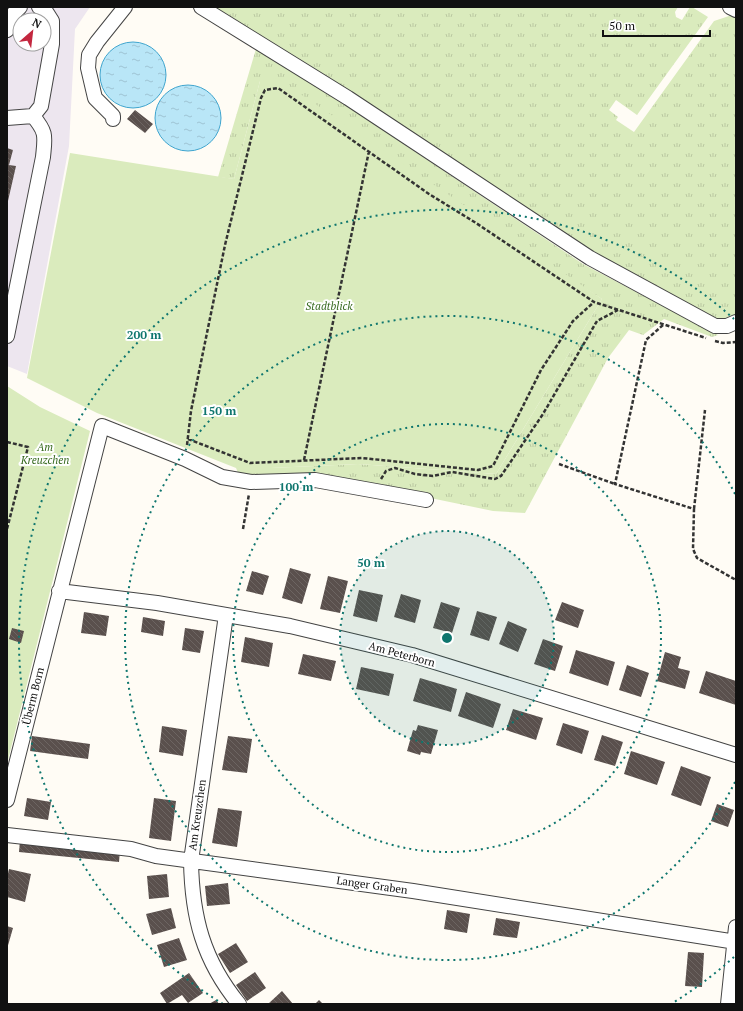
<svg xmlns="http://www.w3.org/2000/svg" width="743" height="1011" viewBox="0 0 743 1011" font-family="'PT Serif',serif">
<defs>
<pattern id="grass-tufts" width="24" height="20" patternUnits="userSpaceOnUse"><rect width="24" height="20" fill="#daebbd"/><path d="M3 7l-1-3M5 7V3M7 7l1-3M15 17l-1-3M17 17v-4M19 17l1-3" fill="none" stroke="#bac8a1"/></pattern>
<pattern id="water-ripples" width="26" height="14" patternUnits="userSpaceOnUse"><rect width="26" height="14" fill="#b9e6f7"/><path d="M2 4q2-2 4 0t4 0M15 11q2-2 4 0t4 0" fill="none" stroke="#9ec4d3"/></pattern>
<pattern id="building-back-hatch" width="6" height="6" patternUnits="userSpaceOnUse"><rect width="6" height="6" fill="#5a504d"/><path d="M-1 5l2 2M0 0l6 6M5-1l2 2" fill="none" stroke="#6d6562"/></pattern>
</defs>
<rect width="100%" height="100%" fill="#fffcf5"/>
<path fill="#ede6ef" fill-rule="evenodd" d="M7 7H90L75 29 69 146 27 374 7 366ZM20 20H44V44H20Z"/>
<path fill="url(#grass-tufts)" d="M210 7H678L675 12 676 17 682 20 690 7H692L708 17 637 115 616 100 609 110 618 117 616 120 634 132 714 21 732 15H736V317L721 322 600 259Z
M256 49 341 102 583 264 718 335 712 337 664 319 643 335 629 330 608 358 525 513 493 511 315 474 239 475 236 468H271L358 464 496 474 602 299 260 81 234 179 218 177Z"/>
<path fill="#daebbd" d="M277 78 602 299 496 474 358 464 271 468H236L97 413 27 378 70 153 234 179 260 81Z
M7 386 40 407 90 431 7 764Z"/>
<path fill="url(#water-ripples)" stroke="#40a5ce" d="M100 75a33 33 0 1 1 66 0a33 33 0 1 1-66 0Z
M155 118a33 33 0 1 1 66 0a33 33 0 1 1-66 0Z"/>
<path fill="url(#building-back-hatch)" d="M135 110 153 124 145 133 127 119Z
M7 148 13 150 9 165 16 166 8 201Z
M290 568 311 574 302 604 282 598Z
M252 571 269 576 263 595 246 591Z
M328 576 348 581 340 613 320 609Z
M359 590 383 595 377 622 353 616Z
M401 594 421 600 415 623 394 617Z
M441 602 460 608 452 633 433 628Z
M562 602 584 610 578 628 555 620Z
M477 611 497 617 489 641 470 635Z
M84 612 109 616 106 636 81 633Z
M143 617 165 621 163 636 141 632Z
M508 621 527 629 518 652 499 644Z
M12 628 24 631 21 643 9 639Z
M185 628 204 631 200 653 182 650Z
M245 637 273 643 269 667 241 662Z
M543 639 563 646 555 671 534 664Z
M576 650 615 662 608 686 569 673Z
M665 652 681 657 678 668 690 671 685 689 657 681Z
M303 654 336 661 331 681 298 674Z
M627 665 649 673 641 697 619 690Z
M361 667 394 674 389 696 356 689Z
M706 671 736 681V705L699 693Z
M420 678 457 689 451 712 413 701Z
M466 692 501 704 493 728 458 716Z
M513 709 543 718 536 740 506 730Z
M563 723 589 731 582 754 556 745Z
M418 725 438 730 431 754 421 752 420 755 407 751 413 730 416 731Z
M162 726 187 730 183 756 159 752Z
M602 735 623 742 615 766 594 760Z
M32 736 90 744 88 759 30 751Z
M228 736 252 739 247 773 222 770Z
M631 751 665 762 657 785 624 774Z
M681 766 711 777 701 806 671 795Z
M27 798 51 802 48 820 24 816Z
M154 798 176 801 171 841 149 838Z
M717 804 734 810 728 827 711 821Z
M218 808 242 811 237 847 212 843Z
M20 840 120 850 119 862 19 852Z
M9 869 31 874 25 902 7 897V877Z
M167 874 169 897 149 899 147 876Z
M228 883 230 904 207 906 205 886Z
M171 908 176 928 152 935 146 914Z
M447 910 470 914 467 933 444 929Z
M496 918 520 922 517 938 493 935Z
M7 926 13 928 7 949Z
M179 938 187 960 164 967 157 945Z
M236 943 248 962 230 973 218 954Z
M688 952 704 953 702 987 685 986Z
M255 972 266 988 247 1001 236 985Z
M189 973 203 993 188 1003 182 995 167 1004 160 993Z
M282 991 293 1004H268Z
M216 1000 219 1004H209Z
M319 1000 323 1004H315Z"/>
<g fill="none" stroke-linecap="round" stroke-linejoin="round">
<defs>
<path id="minor" d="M201 7 348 98 590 258 715 326H727L736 322
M730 7 736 10
M7 30 14 13 20 7
M7 118 33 116 41 106 52 44V21L45 10 39 7
M113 119V116L95 98 88 68 89 55 97 42 125 7
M7 336 43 157C45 136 47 133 33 116
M59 591 157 603 290 626 412 655 736 755
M226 615 191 861C192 917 203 960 239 1004
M7 800 102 426 185 459 222 477 251 482 315 480 426 500
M7 835 131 849 156 856 413 891 736 942
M728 1004 736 927"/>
</defs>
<use href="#minor" stroke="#444" stroke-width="16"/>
<path stroke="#333" stroke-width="2.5" stroke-dasharray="4 2" stroke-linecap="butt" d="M663 325 646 340 615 484 694 509 693 549 697 558 736 580
M715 341 723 343 736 342
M188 439 250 463 362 458 478 470 493 466 541 370 573 321 594 302
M7 442 28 447 7 529
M187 445 191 411 225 245 261 98 265 90 278 88 429 194 476 223 594 302 706 338
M304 460 369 151
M559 464 615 484
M381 479 386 471 395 468 415 474 433 476 452 472 495 479 501 476 543 414 597 321 618 310
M694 509 705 410
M243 529 249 494"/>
<use href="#minor" stroke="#fff" stroke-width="14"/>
</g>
<circle cx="447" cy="638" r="107" fill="#0f766e" fill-opacity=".12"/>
<g fill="none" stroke="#0f766e" stroke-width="2" stroke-dasharray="2 4">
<circle cx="447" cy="638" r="107"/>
<circle cx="447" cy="638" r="214"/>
<path d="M735 782A322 322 0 1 1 735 494"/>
<path d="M734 957A429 429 0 0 1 671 1004M223 1004A429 429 0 1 1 734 319"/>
</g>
<g text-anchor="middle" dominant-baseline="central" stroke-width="4" stroke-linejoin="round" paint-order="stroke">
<g font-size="11" font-style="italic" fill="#376a1f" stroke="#fff">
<text x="329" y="306">Stadtblick</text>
<text x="45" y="447">Am<tspan x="45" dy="13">Kreuzchen</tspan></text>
</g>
<g font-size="11" fill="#111" stroke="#fff">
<text transform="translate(402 654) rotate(15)">Am Peterborn</text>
<text transform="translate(33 696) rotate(-76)">Überm Born</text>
<text transform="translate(197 815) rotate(-82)">Am Kreuzchen</text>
<text transform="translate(372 885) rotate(8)">Langer Graben</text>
</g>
</g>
<circle cx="447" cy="638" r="6" fill="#0f766e" stroke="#fff" stroke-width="2"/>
<g font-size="12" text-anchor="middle" font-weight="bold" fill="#0f766e" stroke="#fff" stroke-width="4" stroke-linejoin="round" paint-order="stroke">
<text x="144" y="339">200 m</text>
<text x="219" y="415">150 m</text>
<text x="296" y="491">100 m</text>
<text x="371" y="567">50 m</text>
</g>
<rect width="743" height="1011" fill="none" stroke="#111111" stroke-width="16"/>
<g transform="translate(32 32) rotate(28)"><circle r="19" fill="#ffffff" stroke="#a0a0a0"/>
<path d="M0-3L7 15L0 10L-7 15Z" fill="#c3273f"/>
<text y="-6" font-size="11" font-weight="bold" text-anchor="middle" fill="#111111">N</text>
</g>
<path d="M603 30v6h107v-6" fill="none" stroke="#111111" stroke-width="2"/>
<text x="609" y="30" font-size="12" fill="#111111" stroke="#ffffff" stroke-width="3" paint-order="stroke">50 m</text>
</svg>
